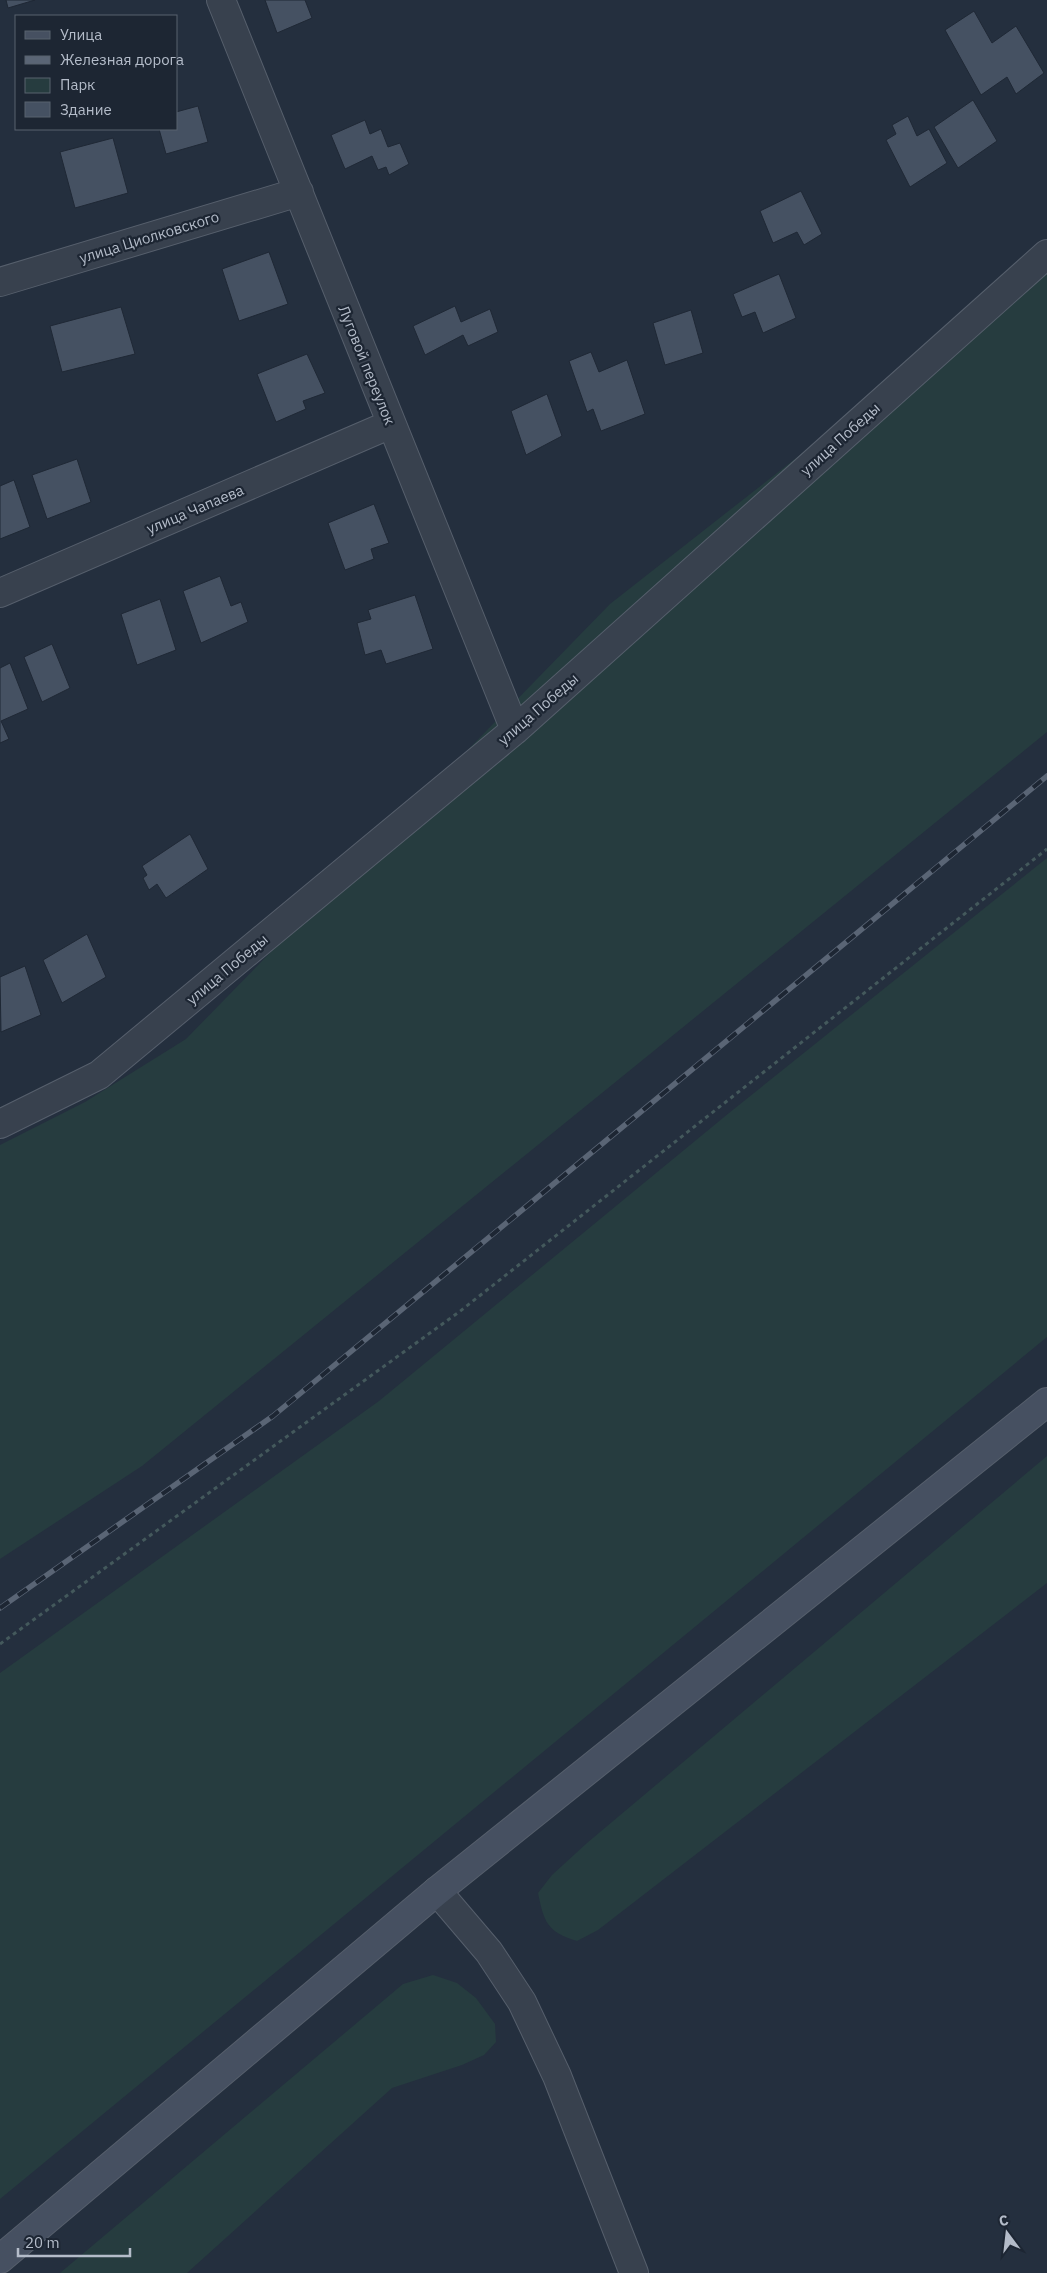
<svg xmlns="http://www.w3.org/2000/svg" width="1047" height="2273" viewBox="0 0 1047 2273" font-family="'IBM Plex Sans',sans-serif">
<rect width="100%" height="100%" fill="#242f3e"/>
<path fill="#263c3f" d="M1047 261V732L142 1466 0 1559V1145L85 1102 186 1039 610 604Z
M1047 858V1337L0 2199V1673L379 1401 729 1113Z
M1047 1456V1583L598 1930 577 1941C547 1932 544 1922 538 1893L552 1875 587 1843Z
M433 1975 457 1983 476 1998 495 2024 496 2042 484 2055 462 2065 392 2088 187 2273H60L403 1984Z"/>
<path fill="#455162" stroke="#1f2835" d="M6 0H35L8 8Z
M265 0H305L312 18 277 33Z
M974 11 992 43 1016 26 1044 73 1016 94 1007 77 981 95 945 30Z
M973 100 997 141 958 168 934 127Z
M198 106 208 142 166 154 159 129H176V112Z
M908 116 917 136 929 129 947 163 910 187 886 140 896 134 892 125Z
M365 120 370 134 381 129 388 147 400 143 409 164 389 175 386 167 378 170 372 156 345 169 331 135Z
M113 138 128 193 75 208 60 152Z
M801 191 822 234 804 245 797 232 773 243 760 211Z
M269 252 288 304 239 321 222 269Z
M779 274 796 318 763 333 755 312 742 317 733 294Z
M455 306 461 322 490 309 498 332 468 346 463 335 425 355 413 326Z
M121 307 135 354 62 372 50 326Z
M691 310 703 353 665 365 653 323Z
M591 352 599 372 627 360 645 414 601 431 593 409 587 412 569 361Z
M307 354 325 393 303 401 306 409 276 422 257 374Z
M547 394 562 436 526 455 511 411Z
M77 459 91 502 47 519 32 475Z
M14 480 30 527 0 539V486Z
M374 504 389 543 371 549 374 559 345 570 328 523Z
M220 576 231 606 241 602 248 622 201 643 183 591Z
M415 595 433 649 386 664 381 650 365 655 357 623 371 619 368 610Z
M160 599 176 650 137 665 121 614Z
M52 644 70 688 42 702 24 657Z
M10 663 28 709 1 721 9 739 0 743V668Z
M190 834 208 869 166 898 157 884 149 890 143 878 147 875 142 866Z
M87 934 106 977 62 1003 43 960Z
M25 966 41 1015 1 1032 0 977Z"/>
<g fill="none" stroke-linecap="round" stroke-linejoin="round">
<defs>
<path id="street" d="M221 0 515 730
M0 282 299 192
M0 593 391 424
M0 1124 99 1075 515 730 1047 254
M437 1891 489 1952 522 2002 557 2076 634 2273"/>
<path id="secondary" d="M0 2259 437 1891 1047 1402"/>
</defs>
<use href="#street" stroke="#565f6c" stroke-width="30"/>
<use href="#secondary" stroke="#565f6c" stroke-width="30"/>
<path stroke="#44595c" stroke-width="3" stroke-dasharray="4 4" stroke-linecap="butt" d="M0 1644 459 1312 1047 849"/>
<use href="#street" stroke="#38414e" stroke-width="28"/>
<use href="#secondary" stroke="#465061" stroke-width="28"/>
<defs>
<path id="rail" d="M0 1608 273 1416 1047 776"/>
</defs>
<use href="#rail" stroke="#5a6575" stroke-width="5.5"/>
<use href="#rail" stroke="#1d2633" stroke-width="4" stroke-dasharray="11" stroke-linecap="butt"/>
</g>
<g text-anchor="middle" dominant-baseline="central" stroke-width="4.5" stroke-linejoin="round" paint-order="stroke">
<g font-size="15" fill="#b4bcc9" stroke="#1d2633">
<text transform="translate(149 237) rotate(-17)">улица Циолковского</text>
<text transform="translate(367 365) rotate(68)">Луговой переулок</text>
<text transform="translate(840 439) rotate(-42)">улица Победы</text>
<text transform="translate(195 509) rotate(-23)">улица Чапаева</text>
<text transform="translate(538 709) rotate(-41)">улица Победы</text>
<text transform="translate(227 969) rotate(-40)">улица Победы</text>
</g>
</g>
<rect x="15" y="15" width="162" height="115" fill="#1d2633" stroke="#59626f"/>
<rect x="25" y="31" width="25" height="8" fill="#465061" stroke="#59626f"/>
<text x="60" y="40" font-size="15" fill="#b4bcc9">Улица</text>
<rect x="25" y="56" width="25" height="8" fill="#5a6575" stroke="#59626f"/>
<text x="60" y="65" font-size="15" fill="#b4bcc9">Железная дорога</text>
<rect x="25" y="78" width="25" height="15" fill="#263c3f" stroke="#59626f"/>
<text x="60" y="90" font-size="15" fill="#b4bcc9">Парк</text>
<rect x="25" y="102" width="25" height="15" fill="#455162" stroke="#59626f"/>
<text x="60" y="115" font-size="15" fill="#b4bcc9">Здание</text>
<g transform="translate(1007 2233) rotate(345)" stroke="#1d2633" stroke-width="4" paint-order="stroke">
<path d="M0-4L9 19L0 12L-9 19Z" fill="#b4bcc9"/>
<text y="-8" font-size="14" font-weight="bold" text-anchor="middle" fill="#b4bcc9">С</text>
</g>
<path d="M18 2248v8h112v-8" fill="none" stroke="#b4bcc9" stroke-width="2.5"/>
<text x="25" y="2248" font-size="15" fill="#b4bcc9" stroke="#1d2633" stroke-width="4" paint-order="stroke">20 m</text>
</svg>
